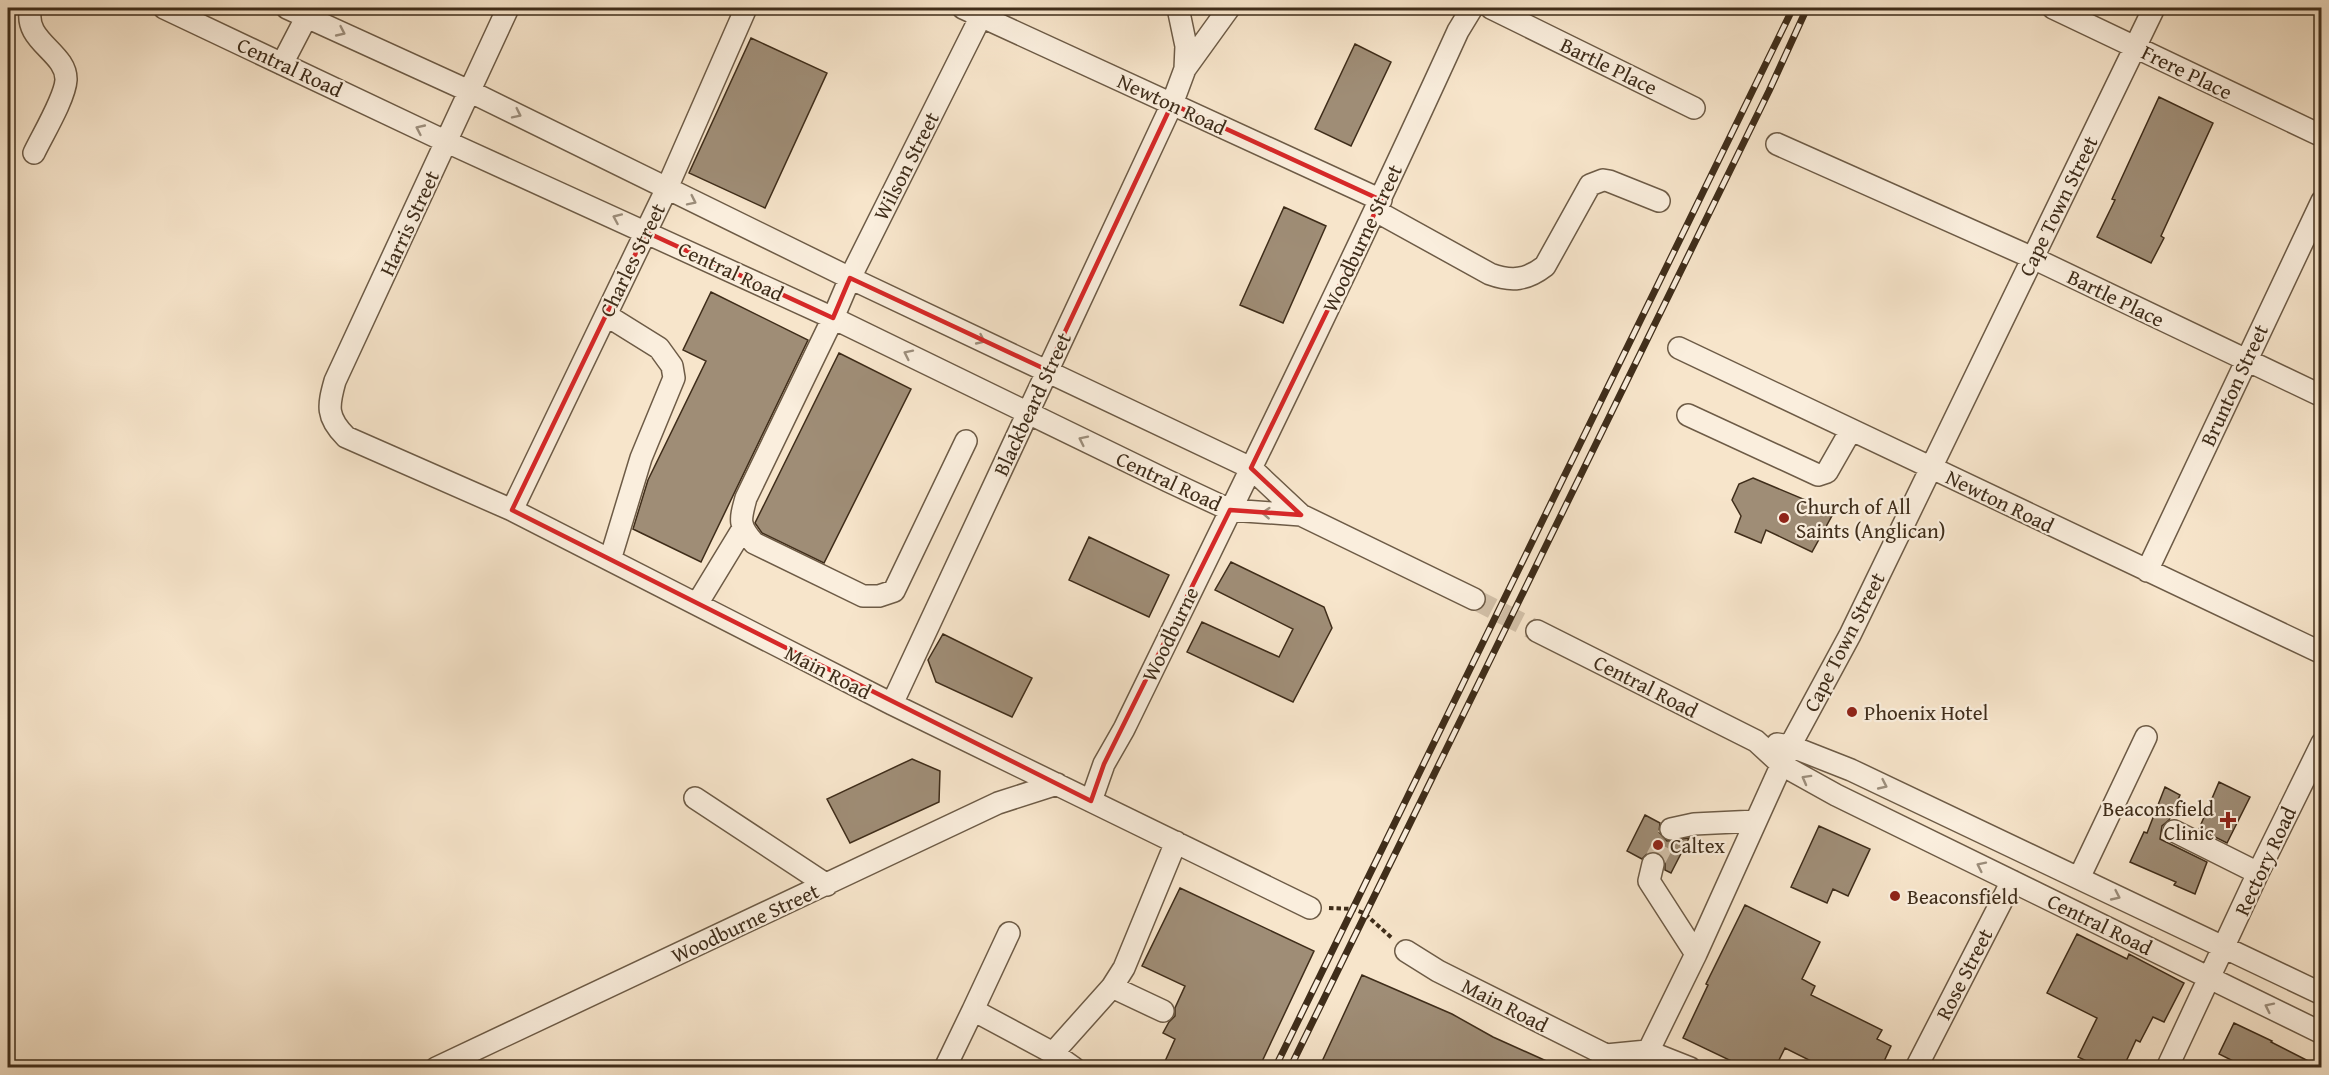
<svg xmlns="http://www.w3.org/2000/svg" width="2329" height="1075" viewBox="0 0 2329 1075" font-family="'Gentium Book Plus',serif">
<rect width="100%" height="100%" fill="#f7e5cb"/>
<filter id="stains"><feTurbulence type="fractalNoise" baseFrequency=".00333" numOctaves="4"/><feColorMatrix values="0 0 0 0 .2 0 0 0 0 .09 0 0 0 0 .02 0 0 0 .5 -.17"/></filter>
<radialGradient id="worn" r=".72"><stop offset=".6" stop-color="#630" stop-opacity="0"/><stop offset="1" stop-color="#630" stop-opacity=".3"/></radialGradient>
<path fill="#9f8d76" stroke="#3f2d1a" stroke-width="1.5" d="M751 38 827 73 765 208 689 173Z
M1355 44 1391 62 1351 146 1315 129Z
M2159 97 2213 123 2161 236 2164 238 2151 263 2097 237 2115 200 2112 199Z
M1284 207 1326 226 1283 323 1240 305Z
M711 292 808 340 701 562 633 529 648 480 706 361 683 350Z
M839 353 911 389 824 563 762 533 755 523Z
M1753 478 1834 512 1812 552 1766 530 1761 543 1735 532 1741 516 1732 500 1739 484Z
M1089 537 1169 575 1149 617 1069 580Z
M1231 562 1324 607 1332 628 1293 702 1187 652 1202 622 1279 657 1293 629 1215 590Z
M943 634 1032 678 1012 717 936 682 928 660Z
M912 759 940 771 939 802 850 843 827 799Z
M2219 782 2250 797 2227 843 2199 829Z
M2165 787 2180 795 2169 820 2162 826 2160 839 2207 862 2195 894 2174 885 2176 882 2130 862 2144 832 2147 833Z
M1645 815 1660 823 1659 832 1667 841 1689 838 1671 873 1665 870V860L1656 852H1649L1642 859 1627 851Z
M1819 826 1870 849 1848 896 1833 889 1827 903 1791 887Z
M1180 888 1314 951 1259 1068H1162L1175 1039 1163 1033 1169 1022 1175 1016V1008L1185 986 1142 966Z
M1745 905 1820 942 1802 979 1815 986 1811 995 1882 1030 1877 1039 1891 1046 1881 1068H1825L1785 1048 1775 1068H1746L1683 1038 1708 985 1706 984Z
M2077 934 2127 959 2129 954 2184 983 2164 1022 2153 1017 2140 1042 2136 1040 2123 1068H2101L2078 1057 2097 1018 2047 993Z
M1362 975 1452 1014 1493 1037 1562 1068H1319Z
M2234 1023 2272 1041 2271 1042 2322 1068H2247L2219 1054Z"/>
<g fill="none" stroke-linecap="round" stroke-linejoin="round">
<path stroke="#d2c0a8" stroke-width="21" stroke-dasharray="21 10" stroke-linecap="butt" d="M1474 599 1537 631
M1653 864 1671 829"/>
<defs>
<path id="minor" d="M31 8C22 41 67 52 66 80 65 98 42 136 34 153
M164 8 447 142 833 318 1168 481 1230 510 1301 515
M287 8 469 91 850 278 1251 468 1301 515 1474 599
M508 8 335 381C328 406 326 417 346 437L512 510 892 704 1310 908
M963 8 1381 200
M1178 8 1186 46 1185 69
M1491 8 1694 108
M2053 8 2322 136
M282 64 307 16
M1777 144 2033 258 2322 396
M1376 211 1490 274C1512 282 1527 280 1545 266L1590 185 1603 180 1609 181 1659 201
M606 315 659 348 672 366 674 378 641 458 610 560
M1679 348 2322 653
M1688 415 1818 475 1827 472 1851 430
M966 441 894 591 879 596H863L754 543C738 525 740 520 746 498L833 318 850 278 981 16
M512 510 667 188 746 8
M2147 571 2322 201
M697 604 742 530
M1537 631 1756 741 1782 765 1836 795 2322 1033
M892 704 1172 104 1185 69 1229 8
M1777 744 1790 746 1851 770 2322 994
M695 798 827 885
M1091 801 1104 764 1124 729C1237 497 1351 266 1458 31L1472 8
M1671 829 1694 824 1756 821
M2174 831 2258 873
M1653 864 1649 881 1696 954
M2079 878 2146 737
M1406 951 1438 971 1606 1055 1623 1068
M1112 987 1163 1011
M973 1010 1009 933
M1053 1053 1074 1068
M1606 1055 1647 1051 1690 1068
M436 1068 998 803 1057 784
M945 1068 973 1010 1053 1053 1112 987 1124 968 1176 842
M1640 1068 1696 954 1790 746 1850 635 2154 8
M1916 1068 2012 881
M2167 1068 2258 873 2322 743"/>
</defs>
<use href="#minor" stroke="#6d5b46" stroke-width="24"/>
<path stroke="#3f2d1a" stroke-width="4" stroke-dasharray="4.5 3" stroke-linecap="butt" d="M1329 908 1353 909 1364 913 1392 938"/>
<use href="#minor" stroke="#faeedd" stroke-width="21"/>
<defs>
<path id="rail" d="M1275 1068 1793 8
M1290 1068 1769 91 1807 8"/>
</defs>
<use href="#rail" stroke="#3f2d1a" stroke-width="7"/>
<use href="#rail" stroke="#faeedd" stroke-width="4.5" stroke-dasharray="14" stroke-linecap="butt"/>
</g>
<defs><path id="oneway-chevron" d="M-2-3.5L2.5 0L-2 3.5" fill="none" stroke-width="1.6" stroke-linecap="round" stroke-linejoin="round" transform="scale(1.5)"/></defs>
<g stroke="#9c8e7c">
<use href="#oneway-chevron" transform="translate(341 32) rotate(25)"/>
<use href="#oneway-chevron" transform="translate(517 114) rotate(26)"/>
<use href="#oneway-chevron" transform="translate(420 129) rotate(-155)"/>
<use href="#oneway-chevron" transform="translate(692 201) rotate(26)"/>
<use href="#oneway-chevron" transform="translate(617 218) rotate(-156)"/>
<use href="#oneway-chevron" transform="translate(981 340) rotate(25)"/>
<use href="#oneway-chevron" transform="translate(908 354) rotate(-154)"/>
<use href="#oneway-chevron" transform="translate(1083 440) rotate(-154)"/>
<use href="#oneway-chevron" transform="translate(1266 513) rotate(-176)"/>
<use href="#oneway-chevron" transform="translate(1806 779) rotate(-151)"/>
<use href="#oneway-chevron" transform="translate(1883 785) rotate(25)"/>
<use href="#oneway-chevron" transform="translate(1981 866) rotate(-154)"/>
<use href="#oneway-chevron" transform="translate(2116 896) rotate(25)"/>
<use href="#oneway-chevron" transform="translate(2269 1007) rotate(-154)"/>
</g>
<path fill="none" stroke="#d62828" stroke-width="4.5" stroke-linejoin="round" d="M1172 104 1381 200 1251 468 1301 515 1230 510 1104 764 1091 801 512 510 646 232 833 318 850 278 1047 370Z"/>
<g fill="#8f2418" stroke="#faeedd" stroke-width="2">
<circle cx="1784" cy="518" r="6"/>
<circle cx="1852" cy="712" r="6"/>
<path d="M2225 811h6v6h6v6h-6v6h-6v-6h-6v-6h6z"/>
<circle cx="1658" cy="845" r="6"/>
<circle cx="1895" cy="896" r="6"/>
</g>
<g text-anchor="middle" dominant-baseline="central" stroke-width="4.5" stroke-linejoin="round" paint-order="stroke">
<g font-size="21" fill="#3f2d1a" stroke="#faeedd">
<text transform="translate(1609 66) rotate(26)">Bartle Place</text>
<text transform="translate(290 67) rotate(25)">Central Road</text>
<text transform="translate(2187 72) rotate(26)">Frere Place</text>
<text transform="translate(1172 104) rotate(25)">Newton Road</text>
<text transform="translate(906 166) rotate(-63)">Wilson Street</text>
<text transform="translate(2058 206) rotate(-64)">Cape Town Street</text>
<text transform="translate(409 223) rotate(-65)">Harris Street</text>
<text transform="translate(1362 238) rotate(-65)">Woodburne Street</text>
<text transform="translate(632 260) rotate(-64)">Charles Street</text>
<text transform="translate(731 271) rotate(25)">Central Road</text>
<text transform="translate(2116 298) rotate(26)">Bartle Place</text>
<text transform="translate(2234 385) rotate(-65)">Brunton Street</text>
<text transform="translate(1032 404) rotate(-65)">Blackbeard Street</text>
<text transform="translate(1169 481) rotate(25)">Central Road</text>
<text transform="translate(2000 501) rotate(26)">Newton Road</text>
<text transform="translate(1170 634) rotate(-64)">Woodburne</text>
<text transform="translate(1844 642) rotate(-63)">Cape Town Street</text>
<text transform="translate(828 672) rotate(27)">Main Road</text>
<text transform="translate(1646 686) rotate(27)">Central Road</text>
<text transform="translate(2265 861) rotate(-65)">Rectory Road</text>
<text transform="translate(745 923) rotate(-25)">Woodburne Street</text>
<text transform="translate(2100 924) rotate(26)">Central Road</text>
<text transform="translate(1964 974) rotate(-63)">Rose Street</text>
<text transform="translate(1505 1005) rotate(27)">Main Road</text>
</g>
<g font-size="21" fill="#3f2d1a" stroke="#faeedd" text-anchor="start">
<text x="1796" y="506">Church of All<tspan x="1796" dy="24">Saints (Anglican)</tspan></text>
<text x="1864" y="712">Phoenix Hotel</text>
<text x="2214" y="808" text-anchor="end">Beaconsfield<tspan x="2214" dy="24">Clinic</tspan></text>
<text x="1670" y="845">Caltex</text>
<text x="1907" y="896">Beaconsfield</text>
</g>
</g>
<rect width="2329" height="1075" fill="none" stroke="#f7e5cb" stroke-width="30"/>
<rect x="9" y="9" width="2311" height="1057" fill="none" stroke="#3f2d1a" stroke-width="3"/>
<rect x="15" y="15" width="2299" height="1045" fill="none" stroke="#3f2d1a" stroke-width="1.5"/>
<rect width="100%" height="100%" filter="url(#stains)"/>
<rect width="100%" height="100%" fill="url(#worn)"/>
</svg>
